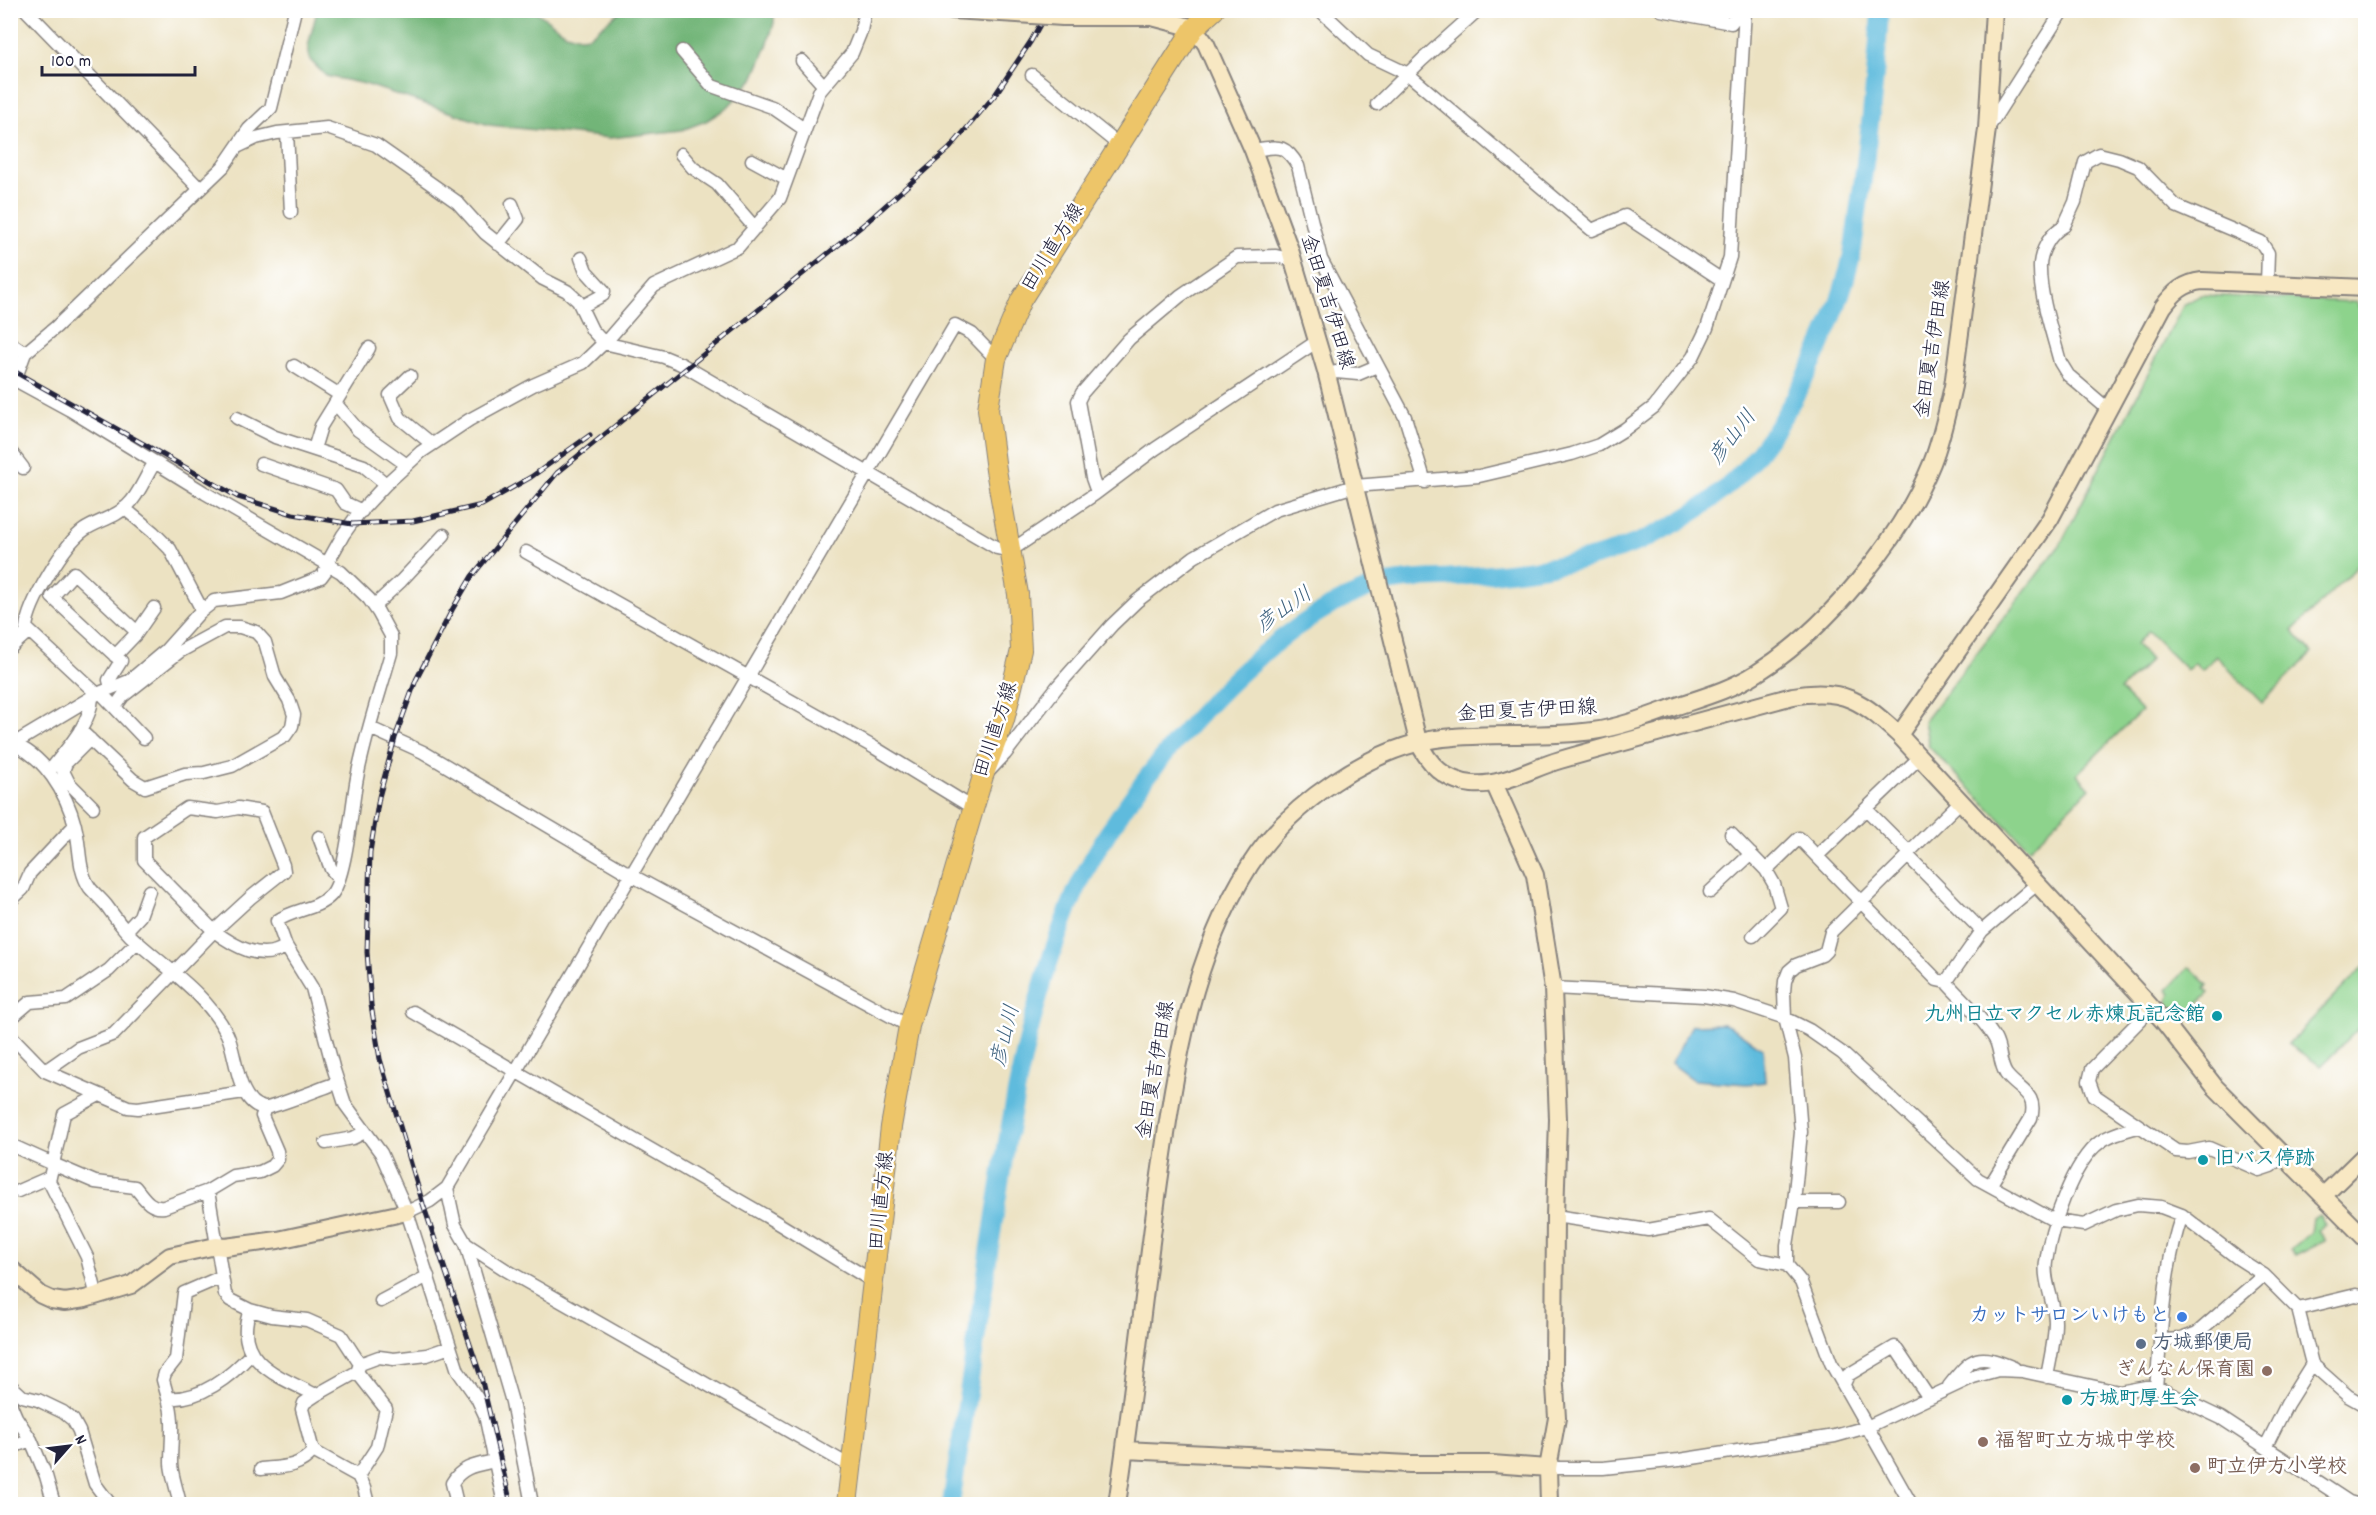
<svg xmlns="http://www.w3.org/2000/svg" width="2376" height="1515" viewBox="0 0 2376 1515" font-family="Dekko,'Klee One',sans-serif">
<rect width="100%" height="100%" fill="#fff"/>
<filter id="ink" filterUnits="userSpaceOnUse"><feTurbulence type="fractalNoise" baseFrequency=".0167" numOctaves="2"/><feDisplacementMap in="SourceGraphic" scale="12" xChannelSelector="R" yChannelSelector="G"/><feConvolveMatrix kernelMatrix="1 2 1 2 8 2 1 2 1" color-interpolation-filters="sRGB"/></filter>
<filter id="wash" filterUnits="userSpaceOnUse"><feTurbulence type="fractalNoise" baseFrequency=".008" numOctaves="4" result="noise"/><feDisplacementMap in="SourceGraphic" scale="24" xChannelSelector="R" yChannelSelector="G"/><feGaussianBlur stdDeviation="1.35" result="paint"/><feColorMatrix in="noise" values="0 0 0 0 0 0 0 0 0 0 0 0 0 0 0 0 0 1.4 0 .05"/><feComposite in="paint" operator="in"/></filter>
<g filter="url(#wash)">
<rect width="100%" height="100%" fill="#ece2c2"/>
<path fill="#8dd38c" stroke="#587a64" stroke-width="1.5" d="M2201 295 2355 302 2365 314 2366 389 2363 392 2366 395 2365 559 2292 631 2312 653 2262 703 2216 656 2202 670 2195 663 2187 670 2148 631 2136 644 2150 660 2120 690 2141 711 2077 774 2090 788 2029 849 1929 747 1924 721 2060 545 2184 304Z
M2365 965V1022L2321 1066 2288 1044Z
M2188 968H2191L2208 985 2205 989 2209 993 2179 1023 2166 1007 2170 1004 2168 1001 2171 994 2167 990Z
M2319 1215 2325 1225 2318 1230 2325 1241 2295 1256 2290 1250 2311 1232 2313 1219Z"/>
<path fill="#72b578" stroke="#4a6c5a" stroke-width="1.5" d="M317 11H535L566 33 580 37 589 36 621 11H774V23L767 46 753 79 727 108 706 121 682 130 610 138 489 125 365 84 326 76 310 60 308 46Z"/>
<path fill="#5fbbdd" stroke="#406e8c" stroke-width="1.5" d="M1723 1024C1738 1028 1747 1041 1763 1048L1765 1082 1747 1084 1694 1080 1671 1063 1692 1025Z"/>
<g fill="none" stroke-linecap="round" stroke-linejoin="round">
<path stroke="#5fbbdd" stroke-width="18" d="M951 1504C964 1421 977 1337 989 1253 1007 1137 1024 1020 1068 910 1095 841 1143 778 1192 723 1241 668 1315 600 1389 583 1411 578 1434 579 1457 577 1496 574 1535 570 1573 562 1633 550 1693 521 1736 478 1787 427 1837 324 1852 254 1856 231 1858 208 1862 186 1870 127 1877 69 1880 10"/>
</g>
</g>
<g filter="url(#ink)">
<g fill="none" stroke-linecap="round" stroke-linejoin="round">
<defs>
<path id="street" d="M26 10 200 189
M1320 10 1368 55 1408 74 1592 230 1625 216 1722 280
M1661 10 1731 23 1735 18 1736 10
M682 51 712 86 772 107 804 129
M802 61 824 86
M1032 75 1119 145
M1377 104 1422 60 1478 10
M1988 128 2063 10
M287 132 291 212
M237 147 256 138 277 133 327 128 376 145 457 202 485 233 543 279 567 291 578 301 592 330 604 343 664 357 681 364 997 548 1010 551 1095 494 1155 449 1316 342
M1253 150C1277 147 1284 142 1298 166L1321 259 1405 417 1425 482
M681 154 693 168 717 184 755 228
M752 160 787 179
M498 244 518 219 512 204
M581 258 586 271 604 291 603 295 581 307
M10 343 25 353
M294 366 340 395
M1327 375 1336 372 1358 374 1377 366
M410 376 390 395 400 418 432 444
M15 380 70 410 205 493 341 572 369 599 378 612 391 636V653C379 695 365 736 357 778 352 803 346 879 331 895 317 910 293 909 277 921L286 946 312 988 333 1067 345 1104 381 1153 407 1212 458 1371 477 1398 485 1415 504 1504
M10 383 15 380 25 353 56 327 223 167 249 129 271 108 295 10
M335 403 358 430 407 465
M2109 410 2068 375 2060 362C2053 335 2040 297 2040 269 2039 253 2050 233 2064 226L2075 202 2085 162 2099 154 2119 159 2138 167 2176 206 2261 242 2268 253 2267 283
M237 418 275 437 364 466 386 484
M314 449 321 426 369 348
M10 451 23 468
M261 464 336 490 345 503 362 511
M1097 492 1092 478 1078 401 1082 393 1129 339 1180 296 1237 257 1276 256 1293 260
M124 508 153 532 170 549 202 610
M526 552 875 748 973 808
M374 606 401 581 444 535
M10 648 29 631
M115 656 136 634 154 608
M111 688 109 680 121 661 52 597 74 573 137 632
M101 693 144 738
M97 694 26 628C28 604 64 544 84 530 97 521 117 517 128 505 139 495 146 475 155 462
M370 728 423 752 631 875 909 1026
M80 730 133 780 145 787 185 774 204 773 232 766 285 736 292 726 294 715 289 700 275 677 265 642 256 632 240 627H225L179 652 123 696 115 707
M90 739 66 763 63 771 69 783 93 807
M10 743C44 754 67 794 75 826 81 847 77 869 90 888 95 894 101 899 106 905 115 917 123 930 135 940 167 969 207 994 227 1034 237 1054 236 1103 264 1108 270 1109 327 1086 337 1083
M10 746 97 694 129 681 166 650 199 613 214 601 281 593 321 577 327 569 328 562 343 535 358 514 386 484 421 452 469 420 533 385 583 363 610 337 654 286 738 247 780 198 819 92 852 53 861 31 865 10
M989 771 1005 754 1057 687 1112 625 1137 601 1194 557 1275 510 1355 486 1479 476 1572 454 1599 445 1625 429 1654 407 1693 357 1707 328 1730 257 1745 10
M49 772C65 750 90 726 92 698
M187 808 218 812 238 808 262 812 283 865 284 871 250 898 214 931 144 860V837Z
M1866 809 1909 852 1908 856
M1731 834 1766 870 1774 884 1781 908 1753 936
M319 837 331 869 338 877
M1909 852 1961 801
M1817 856 1920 757
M1766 870 1799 838 1937 980 1946 982C1962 1000 1983 1018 1995 1039 2001 1050 1999 1063 2006 1074 2019 1091 2038 1093 2031 1118L1991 1184
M1710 892 1751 854
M10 901 23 889 30 873 75 825
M126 931 140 916 149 891
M1946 982 1982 931 2038 883
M1553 988 1704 996 1734 1001 1785 1018 1809 1030 1842 1053 1978 1179 2055 1221 2084 1225 2116 1210 2138 1205 2161 1207 2182 1215 2239 1259 2264 1275 2298 1309 2312 1364 2348 1396 2366 1406
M2152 1008 2092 1069 2089 1081 2094 1095 2176 1151 2188 1152 2209 1148 2259 1170 2271 1166 2282 1155
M413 1012 766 1216 874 1282
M10 1019 30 1002 66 999 109 970 137 942
M10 1035 45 1071 128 1107 138 1108 244 1092
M45 1071 78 1048 114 1034 214 931C234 946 262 963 286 946
M326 1143 353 1138 365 1132
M13 1146 53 1164 64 1114 99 1095
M447 1188 455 1225 466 1244 512 1402 532 1504
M18 1191 50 1177
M208 1191 225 1294 230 1300 250 1310 272 1316 307 1320 341 1335 360 1364 357 1372 316 1395C280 1377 231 1361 250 1310
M1794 1202H1839
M407 1212 430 1201 447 1188 955 325 972 334 996 359
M1555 1216 1648 1230 1709 1219 1759 1259 1787 1265
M466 1244 506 1270 852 1467
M221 1277 184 1293 176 1359 165 1373 163 1380 168 1398C200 1401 231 1376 251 1354
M97 1297 87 1257 49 1181 53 1164 95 1182 135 1187C144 1198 150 1209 164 1207L208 1191 233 1176 260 1172 272 1166 278 1159 277 1151 262 1116 265 1108
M381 1301 428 1276
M2298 1309 2356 1295 2366 1297
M2161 1340 2181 1339 2197 1333 2264 1275
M360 1364 379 1357 394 1359 427 1355 450 1347
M2047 1377C2050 1359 2055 1340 2055 1322 2055 1302 2043 1282 2046 1262 2050 1230 2073 1161 2100 1142 2110 1134 2126 1130 2139 1127
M1844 1384 1848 1375 1895 1347 1929 1398
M10 1385 22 1396 38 1400 63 1412 73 1420 79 1431 95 1484 110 1504
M1949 1386C1973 1355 1978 1353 2014 1368
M2156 1387C2162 1330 2163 1269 2182 1215
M316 1395 304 1403 302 1409 313 1451 358 1476 377 1447 386 1409 357 1372
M168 1398C175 1420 171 1440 171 1463 171 1472 178 1494 180 1504
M10 1403 16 1417 31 1440 46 1476 54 1504
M2266 1446 2287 1404 2312 1364
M10 1448 31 1440
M1548 1468H1603L1679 1460 1835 1436 1867 1427 1973 1377 1998 1370 2022 1371 2119 1392 2146 1387H2156L2221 1418 2349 1502 2356 1504
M261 1469C282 1467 299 1468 313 1451
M358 1476 364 1488 368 1504
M457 1504 452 1483C462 1466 477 1465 495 1461
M1911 1504 1831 1363 1801 1282 1787 1265V1245L1794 1202 1801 1132 1795 1058 1785 1018 1784 992 1785 981 1789 971 1796 965 1822 955 1826 951 1831 932 1908 856 1982 931"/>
<path id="secondary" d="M952 10 1032 15
M1063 17H1152L1194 28 1206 44 1253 150 1290 250 1326 371 1418 741C1429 765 1445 781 1472 784 1501 787 1532 768 1560 760 1637 738 1715 717 1793 696 1845 687 1863 702 1899 735L2143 998 2165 1023 2215 1087 2366 1239
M1899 735 2050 519 2163 307C2174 292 2184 283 2202 281L2366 288
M1494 783 1535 875 1553 988 1558 1119 1555 1216 1554 1370 1557 1418 1548 1468 1549 1504
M2323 1196 2366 1154
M10 1268 41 1295 52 1300 65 1302 85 1299 131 1285 170 1256 216 1246 225 1247 278 1240 407 1212
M1125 1450 1410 1464H1492L1548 1468
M1117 1504C1133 1397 1144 1290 1159 1182 1175 1072 1189 961 1250 865 1288 805 1372 746 1443 738 1493 732 1544 738 1593 731 1622 727 1649 716 1677 706 1704 697 1732 689 1757 673 1827 629 1901 539 1932 463 1942 438 1947 412 1953 386L1987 129 1994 10"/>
<path id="primary" d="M847 1504 891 1127 909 1026 983 776 1004 720 1021 650 1018 594 996 470 988 409 996 359 1021 300 1194 28 1214 10"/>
</defs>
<use href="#street" stroke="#87827e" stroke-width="15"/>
<use href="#secondary" stroke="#87827e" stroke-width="20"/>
<use href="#primary" stroke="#87827e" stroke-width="22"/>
<use href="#street" stroke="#fff" stroke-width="12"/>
<use href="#secondary" stroke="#f8e8c3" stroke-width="16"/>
<use href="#primary" stroke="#edc569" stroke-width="20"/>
<defs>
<path id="rail" d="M10 369 238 497 293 514 352 524 413 521 482 505 531 477 590 435
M511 1504 481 1377 423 1204 380 1059 371 1005 367 952 370 852 379 797 395 738 416 680 452 610 472 576 557 473 868 221 950 148 995 95 1031 41 1048 10"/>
</defs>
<use href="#rail" stroke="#22223b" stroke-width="5"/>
<use href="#rail" stroke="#fff" stroke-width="3" stroke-dasharray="9" stroke-linecap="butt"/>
<defs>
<path id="secondary-bridge" d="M1032 15 1063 17"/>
</defs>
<use href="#secondary-bridge" stroke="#87827e" stroke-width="20" stroke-linecap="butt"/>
<use href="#secondary-bridge" stroke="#f8e8c3" stroke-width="16"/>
</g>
</g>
<g fill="#0f9aa8" stroke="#fff" stroke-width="2">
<circle cx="2217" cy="1016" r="6"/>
<circle cx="2203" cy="1160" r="6"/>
<circle cx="2067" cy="1400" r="6"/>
</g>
<circle fill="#3f7fe0" stroke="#fff" stroke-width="2" cx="2182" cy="1317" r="6"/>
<circle fill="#5c6f8a" stroke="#fff" stroke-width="2" cx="2141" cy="1344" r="6"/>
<g fill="#8d6e63" stroke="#fff" stroke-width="2">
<circle cx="2267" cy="1371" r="6"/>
<circle cx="1983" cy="1442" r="6"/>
<circle cx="2195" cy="1468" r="6"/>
</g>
<g text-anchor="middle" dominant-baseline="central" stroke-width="5" stroke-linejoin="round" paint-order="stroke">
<g font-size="20" fill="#22223b" stroke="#fff">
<text transform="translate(1054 248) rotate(-58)">田川直方線</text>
<text transform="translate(1326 302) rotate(73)">金田夏吉伊田線</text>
<text transform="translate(1934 349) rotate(-81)">金田夏吉伊田線</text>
<text transform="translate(1527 712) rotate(-3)">金田夏吉伊田線</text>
<text transform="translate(997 730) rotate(-72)">田川直方線</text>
<text transform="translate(1157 1070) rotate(-80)">金田夏吉伊田線</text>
<text transform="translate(883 1201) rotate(-84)">田川直方線</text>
</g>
<g font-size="20" font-weight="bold" fill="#0d838f" stroke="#fff" text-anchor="start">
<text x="2205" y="1016" text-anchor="end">九州日立マクセル赤煉瓦記念館</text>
<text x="2215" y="1160">旧バス停跡</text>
<text x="2079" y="1400">方城町厚生会</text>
</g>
<g font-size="20" font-weight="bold" fill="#366cbe" stroke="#fff" text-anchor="end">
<text x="2170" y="1317">カットサロンいけもと</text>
</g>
<g font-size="20" font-weight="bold" fill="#4e5e75" stroke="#fff" text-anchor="start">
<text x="2153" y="1344">方城郵便局</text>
</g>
<g font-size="20" font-weight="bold" fill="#785e54" stroke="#fff" text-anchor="start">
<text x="2255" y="1371" text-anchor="end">ぎんなん保育園</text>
<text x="1995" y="1442">福智町立方城中学校</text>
<text x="2207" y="1468">町立伊方小学校</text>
</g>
<g font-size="21" font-style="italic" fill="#3a5f7c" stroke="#fff">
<text transform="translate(1734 438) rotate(-52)">彦山川</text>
<text transform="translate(1285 611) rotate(-35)">彦山川</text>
<text transform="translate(1007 1036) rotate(-76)">彦山川</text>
</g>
</g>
<rect width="2376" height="1515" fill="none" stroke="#fff" stroke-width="36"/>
<g transform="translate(69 1446) rotate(62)" stroke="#ffffff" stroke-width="4.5" paint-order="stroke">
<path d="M0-4.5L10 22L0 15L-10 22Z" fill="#22223b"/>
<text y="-9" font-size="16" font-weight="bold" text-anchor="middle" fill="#22223b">N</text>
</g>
<path d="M42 66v9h153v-9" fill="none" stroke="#22223b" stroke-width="3"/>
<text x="51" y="66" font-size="18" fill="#22223b" stroke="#ffffff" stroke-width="4.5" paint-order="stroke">100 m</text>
</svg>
